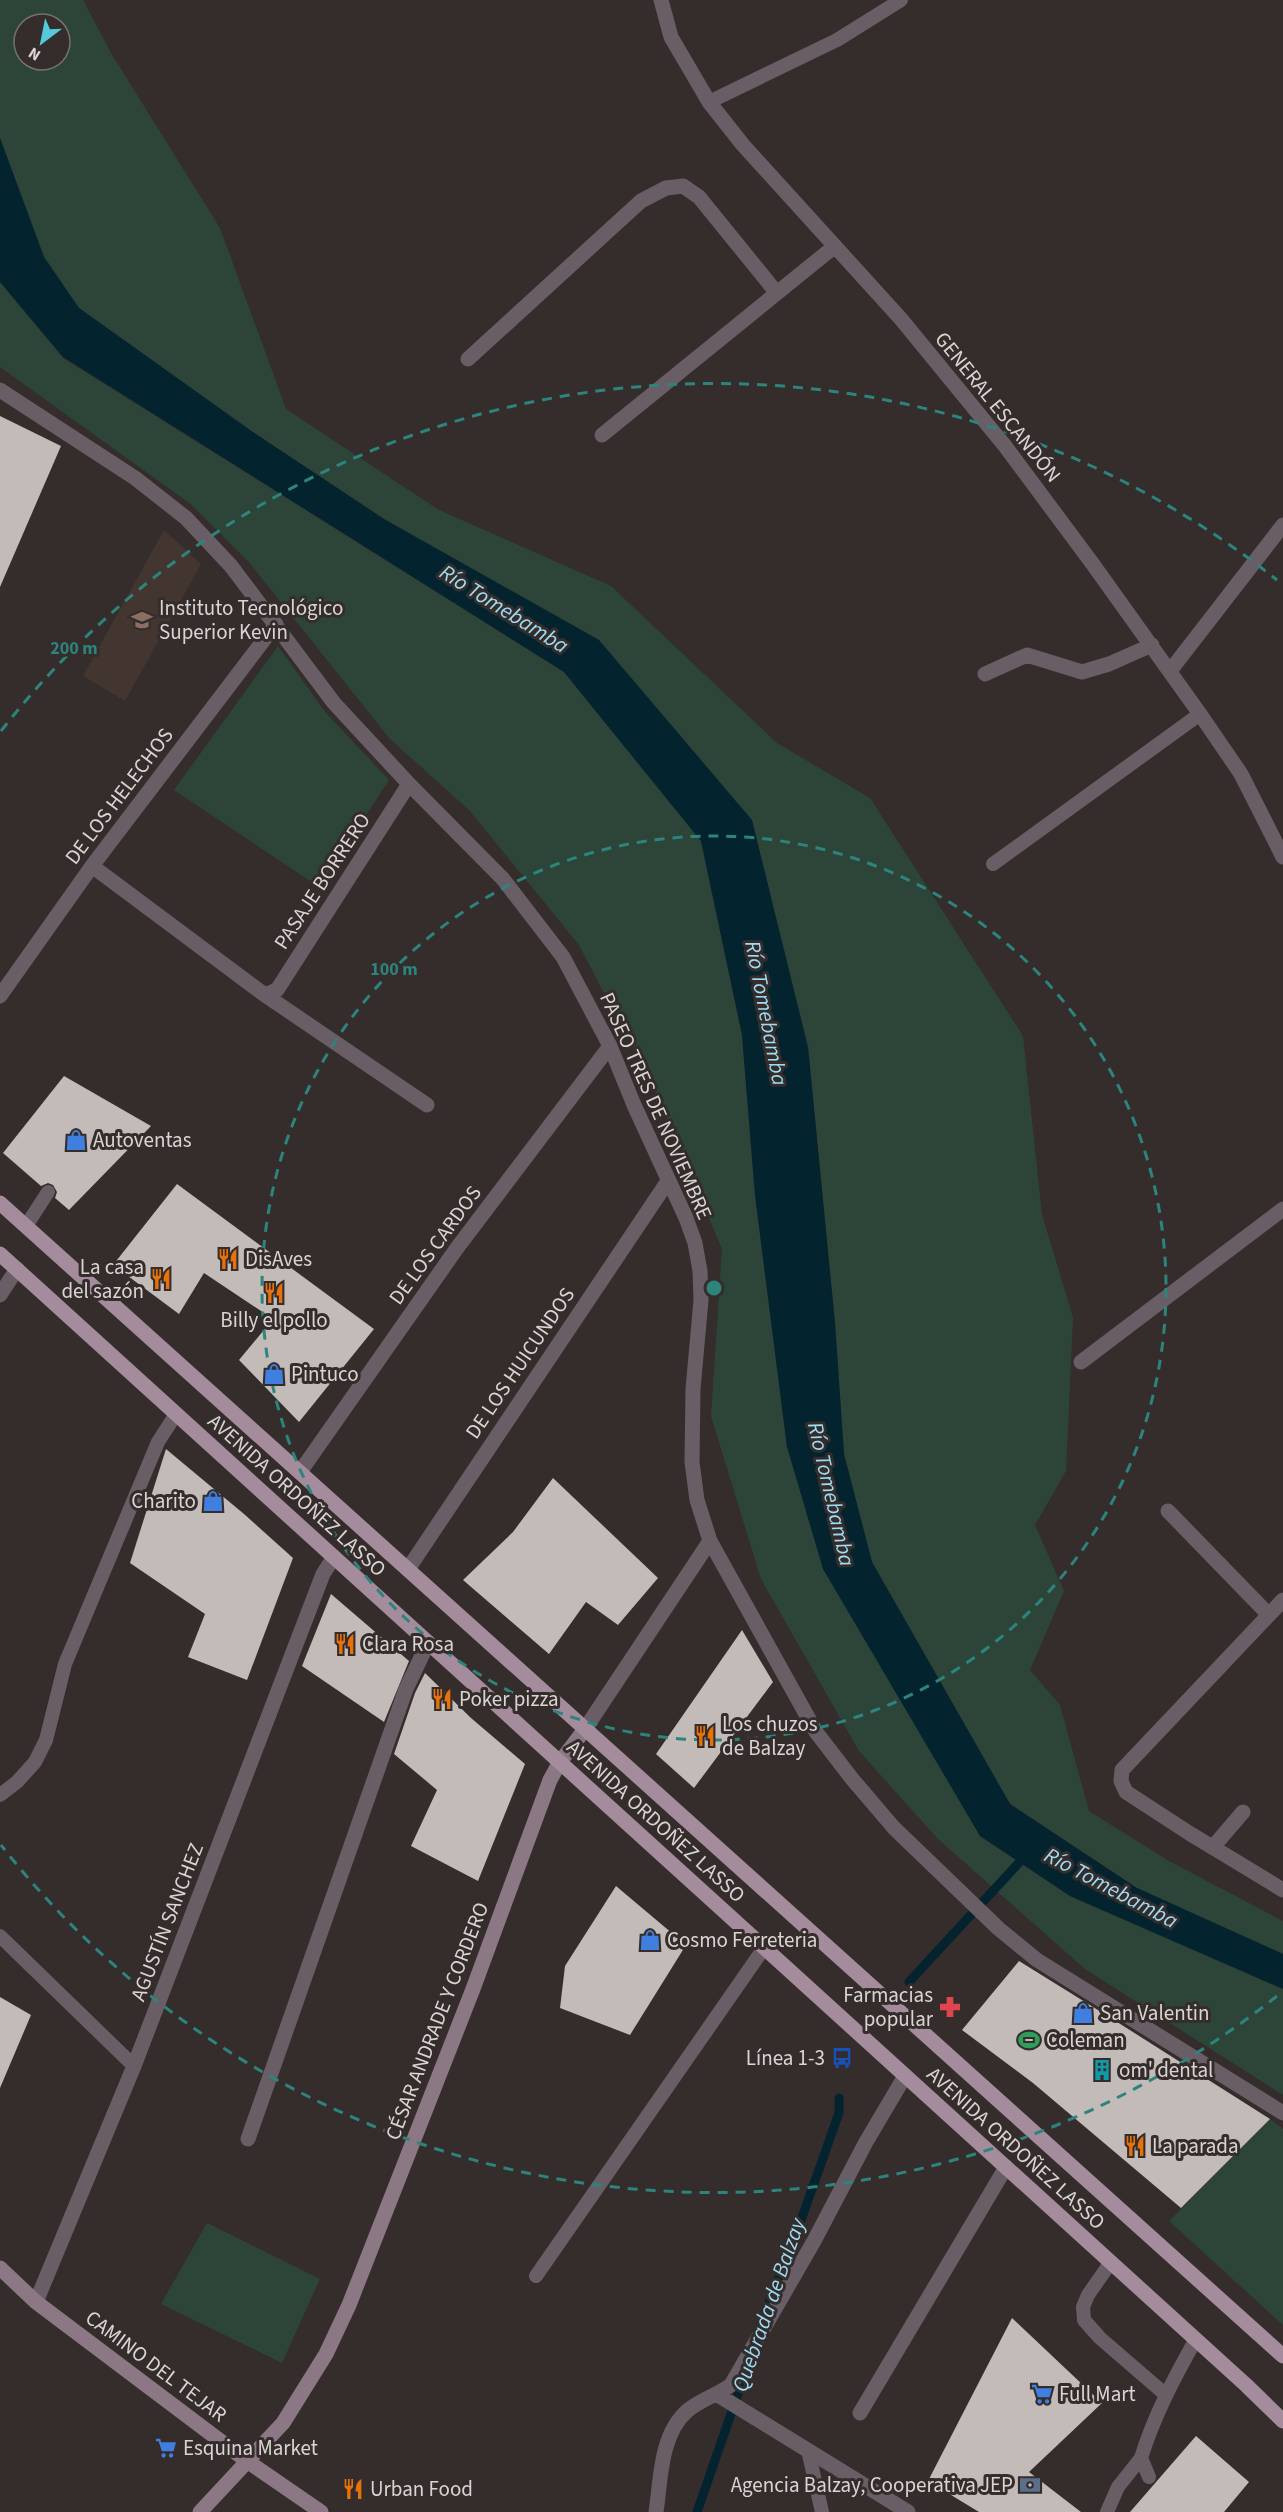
<svg xmlns="http://www.w3.org/2000/svg" width="1283" height="2512" viewBox="0 0 1283 2512" font-family="'Source Sans 3',sans-serif">
<rect width="100%" height="100%" fill="#342d2b"/>
<path fill="#433631" d="M164 530 201 564 125 701 83 676Z"/>
<path fill="#2d4539" fill-rule="evenodd" d="M0 0H83L111 53 220 228 286 409 439 510 611 586 777 743 870 798 1023 1036 1042 1215 1073 1317 1066 1471 1035 1525 1064 1591 1030 1670 1060 1705 1089 1811 1169 1861 1283 1921V1954L1137 1888 1010 1804 872 1562 844 1454 835 1323 808 1047 599 640 384 519 250 430 79 308 44 257 0 138ZM24 24H60V60H24Z
M0 282 63 358 564 672 701 841 742 1035 755 1195 787 1447 980 1836 1070 1896 1283 1989V2095L1085 1969 938 1839 859 1751 761 1579 711 1416 722 1249 654 1089 579 945 469 810 390 739 248 561 192 505 0 367Z
M278 646 326 713 389 780 319 887 174 790Z
M1270 2119 1283 2129V2325L1169 2221Z
M207 2223 320 2279 282 2363 161 2304Z"/>
<path fill="#03242f" d="M0 138 44 257 79 308 250 430 384 519 599 640 752 820 808 1047 835 1323 844 1454 872 1562 1010 1804 1137 1888 1283 1954V1989L1070 1896 980 1836 823 1569 787 1447 755 1195 742 1035 701 841 564 672 63 357 0 282Z"/>
<g fill="none" stroke-linecap="round" stroke-linejoin="round">
<path stroke="#03242f" stroke-width="9" d="M909 1982 1027 1854
M761 2322 795 2237 839 2113V2098
M697 2512 740 2388 745 2369"/>
</g>
<path fill="#c3bbb8" d="M0 416 61 446 0 587Z
M64 1076 151 1126 69 1210 55 1198 57 1192 53 1185 48 1183 41 1186 3 1153Z
M177 1184 374 1329 299 1422 239 1360 273 1319 204 1273 179 1314 113 1265Z
M166 1449 244 1514 293 1558 247 1680 188 1657 205 1614 130 1563Z
M553 1478 658 1578 618 1625 586 1602 549 1654 463 1580 513 1532Z
M331 1594 409 1661 384 1722 302 1666Z
M742 1630 773 1682 694 1788 656 1754Z
M425 1673 471 1718 525 1764 478 1881 411 1846 437 1790 394 1754 415 1693Z
M616 1886 686 1945 630 2035 560 2008 565 1966Z
M1019 1961 1114 2020 1270 2119 1181 2208 1033 2083 962 2030Z
M0 1997 31 2015 0 2088Z
M1012 2318 1102 2403 1029 2472 1081 2512H979L928 2481Z
M1196 2436 1249 2482 1224 2512H1130Z"/>
<g fill="none" stroke-linecap="round" stroke-linejoin="round">
<path stroke="#6a5e66" stroke-width="14" d="M709 102 837 40 901 0
M993 864 1200 714
M26 1226 48 1192
M0 1795 17 1782 35 1762 46 1740 65 1664 158 1442 176 1414
M0 1936 134 2066
M1111 2262 1088 2295 1083 2307 1084 2320 1100 2338 1166 2395
M536 2276 764 1948
M808 2450 822 2512
M1149 2477 1141 2458C1154 2416 1174 2378 1196 2339
M1107 2512 1118 2487 1141 2458"/>
<path stroke="#6a5e66" stroke-width="15" d="M661 0 671 37 709 102 743 145 901 319 1005 446 1092 563 1200 714 1241 774 1283 857
M468 359 641 201 666 188 683 186 699 197 776 292
M0 390 135 478 186 518 231 566 334 703 409 784 503 879 563 957 610 1046 634 1105 686 1218 695 1243 700 1271 701 1300 693 1389 692 1462 697 1500 710 1541 816 1732 853 1780 894 1828 999 1929 1037 1960 1283 2113
M602 435 835 246
M1170 671 1283 525
M985 674 1027 655 1082 672 1109 664 1152 645
M92 866 265 995 277 990 409 784
M265 995 427 1105
M0 996 92 866 276 624
M0 1295 17 1269
M1081 1362 1283 1209
M300 1472 457 1248 610 1046
M1168 1511 1269 1615
M408 1569 668 1181
M1283 1600 1122 1770 1121 1781 1126 1792 1189 1833 1283 1890
M585 1729 710 1541
M1213 1847 1243 1812
M248 2139 406 1689 428 1643
M36 2302 134 2066 323 1574 334 1557
M718 2395 908 2512
M860 2413 1006 2167
M656 2512C661 2479 660 2435 687 2411 700 2400 717 2395 731 2385L814 2241 866 2142 905 2076"/>
<path stroke="#8b7884" stroke-width="15" d="M0 2268 36 2302 247 2461 321 2512
M200 2512 283 2423 326 2354 349 2305 473 1989 550 1780 560 1762 585 1729"/>
<path stroke="#a48c9c" stroke-width="15" d="M0 1203 1283 2356
M0 1254 1246 2385 1283 2421"/>
</g>
<g fill="none" stroke="#2d847d" stroke-width="3" stroke-dasharray="10 8">
<circle cx="714" cy="1288" r="452"/>
<path d="M1277 1996A905 905 0 0 1 1 1845M1 731A905 905 0 0 1 1277 580"/>
</g>
<defs>
<symbol id="university-bare" viewBox="-9 -9 18 18"><path d="M0-5L7-2L0 1L-7-2ZM-4 1L0 2.5L4 1V4Q0 6-4 4Z" fill="#8d6e63" stroke="#342d2b" stroke-width="2.5" paint-order="stroke"/></symbol>
<symbol id="shop-bare" viewBox="-9 -9 18 18"><path d="M-5-2.5h2.3a2.7 3.5 0 0 1 5.4 0H5L5.5 6h-11ZM-1.5-2.5h3a1.5 2.3 0 0 0-3 0Z" fill="#3f7fe0" stroke="#342d2b" stroke-width="2.5" paint-order="stroke"/></symbol>
<symbol id="restaurant-bare" viewBox="-9 -9 18 18"><path d="M-5-6h1v4h1v-4h1v4h1v-4h1v5L-1.5 .5V6h-2V.5L-5-1ZM5-6V6H3V1.5H1.5Q1.5-4 5-6Z" fill="#e8710a" stroke="#342d2b" stroke-width="2.5" paint-order="stroke"/></symbol>
<symbol id="pharmacy-bare" viewBox="-9 -9 18 18"><path d="M-2-6h4v4h4v4h-4v4h-4v-4h-4v-4h4Z" fill="#e0444e" stroke="#342d2b" stroke-width="2.5" paint-order="stroke"/></symbol>
<symbol id="stadium-bare" viewBox="-9 -9 18 18"><path d="M0-5a6.5 5 0 1 0 0 10a6.5 5 0 1 0 0-10ZM-3.5-1.8h7v3.6h-7Z" fill="#2e9e5b" stroke="#342d2b" stroke-width="2.5" paint-order="stroke"/></symbol>
<symbol id="bus-bare" viewBox="-9 -9 18 18"><path d="M-5-6H5V4H4V6H2V4H-2V6H-4V4H-5ZM-3.5-4V0h7V-4ZM-3.5 1.2v1.5H-2V1.2ZM2 1.2v1.5H3.5V1.2Z" fill="#1a4fb4" stroke="#342d2b" stroke-width="2.5" paint-order="stroke"/></symbol>
<symbol id="building-bare" viewBox="-9 -9 18 18"><path d="M-4-6H4V6H1V3H-1V6H-4ZM-2.5-4.3h1.7v1.8h-1.7ZM.8-4.3h1.7v1.8H.8ZM-2.5-1h1.7V.8h-1.7ZM.8-1h1.7V.8H.8Z" fill="#0f9aa8" stroke="#342d2b" stroke-width="2.5" paint-order="stroke"/></symbol>
<symbol id="supermarket-bare" viewBox="-9 -9 18 18"><path d="M-6-5.5h2.5l.6 2H6L4.5 2H-2.5L-4.4-4H-6ZM-1.5 3.2a1.3 1.3 0 1 0 .1 0ZM3 3.2a1.3 1.3 0 1 0 .1 0Z" fill="#3f7fe0" stroke="#342d2b" stroke-width="2.5" paint-order="stroke"/></symbol>
<symbol id="bank-bare" viewBox="-9 -9 18 18"><path d="M-6-4H6V4H-6ZM0-2.3a2.3 2.3 0 1 0 0 4.6a2.3 2.3 0 1 0 0-4.6Z" fill="#5c6f8a" stroke="#342d2b" stroke-width="2.5" paint-order="stroke"/></symbol>
</defs>
<g fill-rule="evenodd">
<use href="#university-bare" x="127" y="605" width="30" height="30"/>
<use href="#shop-bare" x="61" y="1125" width="30" height="30"/>
<use href="#restaurant-bare" x="213" y="1244" width="30" height="30"/>
<use href="#restaurant-bare" x="146" y="1264" width="30" height="30"/>
<use href="#restaurant-bare" x="259" y="1278" width="30" height="30"/>
<use href="#shop-bare" x="259" y="1359" width="30" height="30"/>
<use href="#shop-bare" x="198" y="1486" width="30" height="30"/>
<use href="#restaurant-bare" x="330" y="1629" width="30" height="30"/>
<use href="#restaurant-bare" x="427" y="1684" width="30" height="30"/>
<use href="#restaurant-bare" x="690" y="1721" width="30" height="30"/>
<use href="#shop-bare" x="635" y="1925" width="30" height="30"/>
<use href="#pharmacy-bare" x="935" y="1992" width="30" height="30"/>
<use href="#shop-bare" x="1068" y="1998" width="30" height="30"/>
<use href="#stadium-bare" x="1014" y="2025" width="30" height="30"/>
<use href="#bus-bare" x="827" y="2043" width="30" height="30"/>
<use href="#building-bare" x="1087" y="2055" width="30" height="30"/>
<use href="#restaurant-bare" x="1120" y="2131" width="30" height="30"/>
<use href="#supermarket-bare" x="1027" y="2379" width="30" height="30"/>
<use href="#supermarket-bare" x="151" y="2433" width="30" height="30"/>
<use href="#bank-bare" x="1015" y="2470" width="30" height="30"/>
<use href="#restaurant-bare" x="338" y="2474" width="30" height="30"/>
</g>
<g text-anchor="middle" dominant-baseline="central" stroke-width="6" stroke-linejoin="round" paint-order="stroke">
<g font-size="21" fill="#dad5d4" stroke="#342d2b">
<text transform="translate(998 407) rotate(51)">GENERAL ESCANDÓN</text>
<text transform="translate(119 796) rotate(-53)">DE LOS HELECHOS</text>
<text transform="translate(322 881) rotate(-57)">PASAJE BORRERO</text>
<text transform="translate(656 1106) rotate(66)">PASEO TRES DE NOVIEMBRE</text>
<text transform="translate(435 1245) rotate(-54)">DE LOS CARDOS</text>
<text transform="translate(520 1363) rotate(-56)">DE LOS HUICUNDOS</text>
<text transform="translate(297 1495) rotate(42)">AVENIDA ORDOÑEZ LASSO</text>
<text transform="translate(656 1821) rotate(42)">AVENIDA ORDOÑEZ LASSO</text>
<text transform="translate(167 1922) rotate(-69)">AGUSTÍN SANCHEZ</text>
<text transform="translate(437 2021) rotate(-69)">CÉSAR ANDRADE Y CORDERO</text>
<text transform="translate(1016 2148) rotate(42)">AVENIDA ORDOÑEZ LASSO</text>
<text transform="translate(156 2366) rotate(37)">CAMINO DEL TEJAR</text>
</g>
<g font-size="21" fill="#dad5d4" stroke="#342d2b" text-anchor="start">
<text x="159" y="608">Instituto Tecnológico<tspan x="159" dy="24">Superior Kevin</tspan></text>
<text x="93" y="1140">Autoventas</text>
<text x="245" y="1259">DisAves</text>
<text x="144" y="1267" text-anchor="end">La casa<tspan x="144" dy="24">del sazón</tspan></text>
<text x="274" y="1320" text-anchor="middle">Billy el pollo</text>
<text x="291" y="1374">Pintuco</text>
<text x="196" y="1501" text-anchor="end">Charito</text>
<text x="362" y="1644">Clara Rosa</text>
<text x="459" y="1699">Poker pizza</text>
<text x="722" y="1724">Los chuzos<tspan x="722" dy="24">de Balzay</tspan></text>
<text x="667" y="1940">Cosmo Ferreteria</text>
<text x="933" y="1995" text-anchor="end">Farmacias<tspan x="933" dy="24">popular</tspan></text>
<text x="1100" y="2013">San Valentin</text>
<text x="1046" y="2040">Coleman</text>
<text x="825" y="2058" text-anchor="end">Línea 1-3</text>
<text x="1119" y="2070">om' dental</text>
<text x="1152" y="2146">La parada</text>
<text x="1059" y="2394">Full Mart</text>
<text x="183" y="2448">Esquina Market</text>
<text x="1013" y="2485" text-anchor="end">Agencia Balzay, Cooperativa JEP</text>
<text x="370" y="2489">Urban Food</text>
</g>
<g font-size="22" font-style="italic" fill="#9ddcf4" stroke="#342d2b">
<text transform="translate(504 609) rotate(32)">Río Tomebamba</text>
<text transform="translate(766 1013) rotate(79)">Río Tomebamba</text>
<text transform="translate(831 1494) rotate(77)">Río Tomebamba</text>
<text transform="translate(1111 1888) rotate(28)">Río Tomebamba</text>
<text transform="translate(769 2305) rotate(-71)">Quebrada de Balzay</text>
</g>
</g>
<circle cx="714" cy="1288" r="9" fill="#2d847d" stroke="#342d2b" stroke-width="3"/>
<g font-size="18" text-anchor="middle" font-weight="bold" fill="#2d847d" stroke="#342d2b" stroke-width="6" stroke-linejoin="round" paint-order="stroke">
<text x="74" y="654">200 m</text>
<text x="394" y="975">100 m</text>
</g>
<g transform="translate(42 42) rotate(212)"><circle r="28" fill="#342d2b" stroke="#76706f" stroke-width="1.5"/>
<path d="M0-4.5L10 22L0 15L-10 22Z" fill="#54cadc"/>
<text y="-9" font-size="16" font-weight="bold" text-anchor="middle" fill="#dad5d4">N</text>
</g>
</svg>
